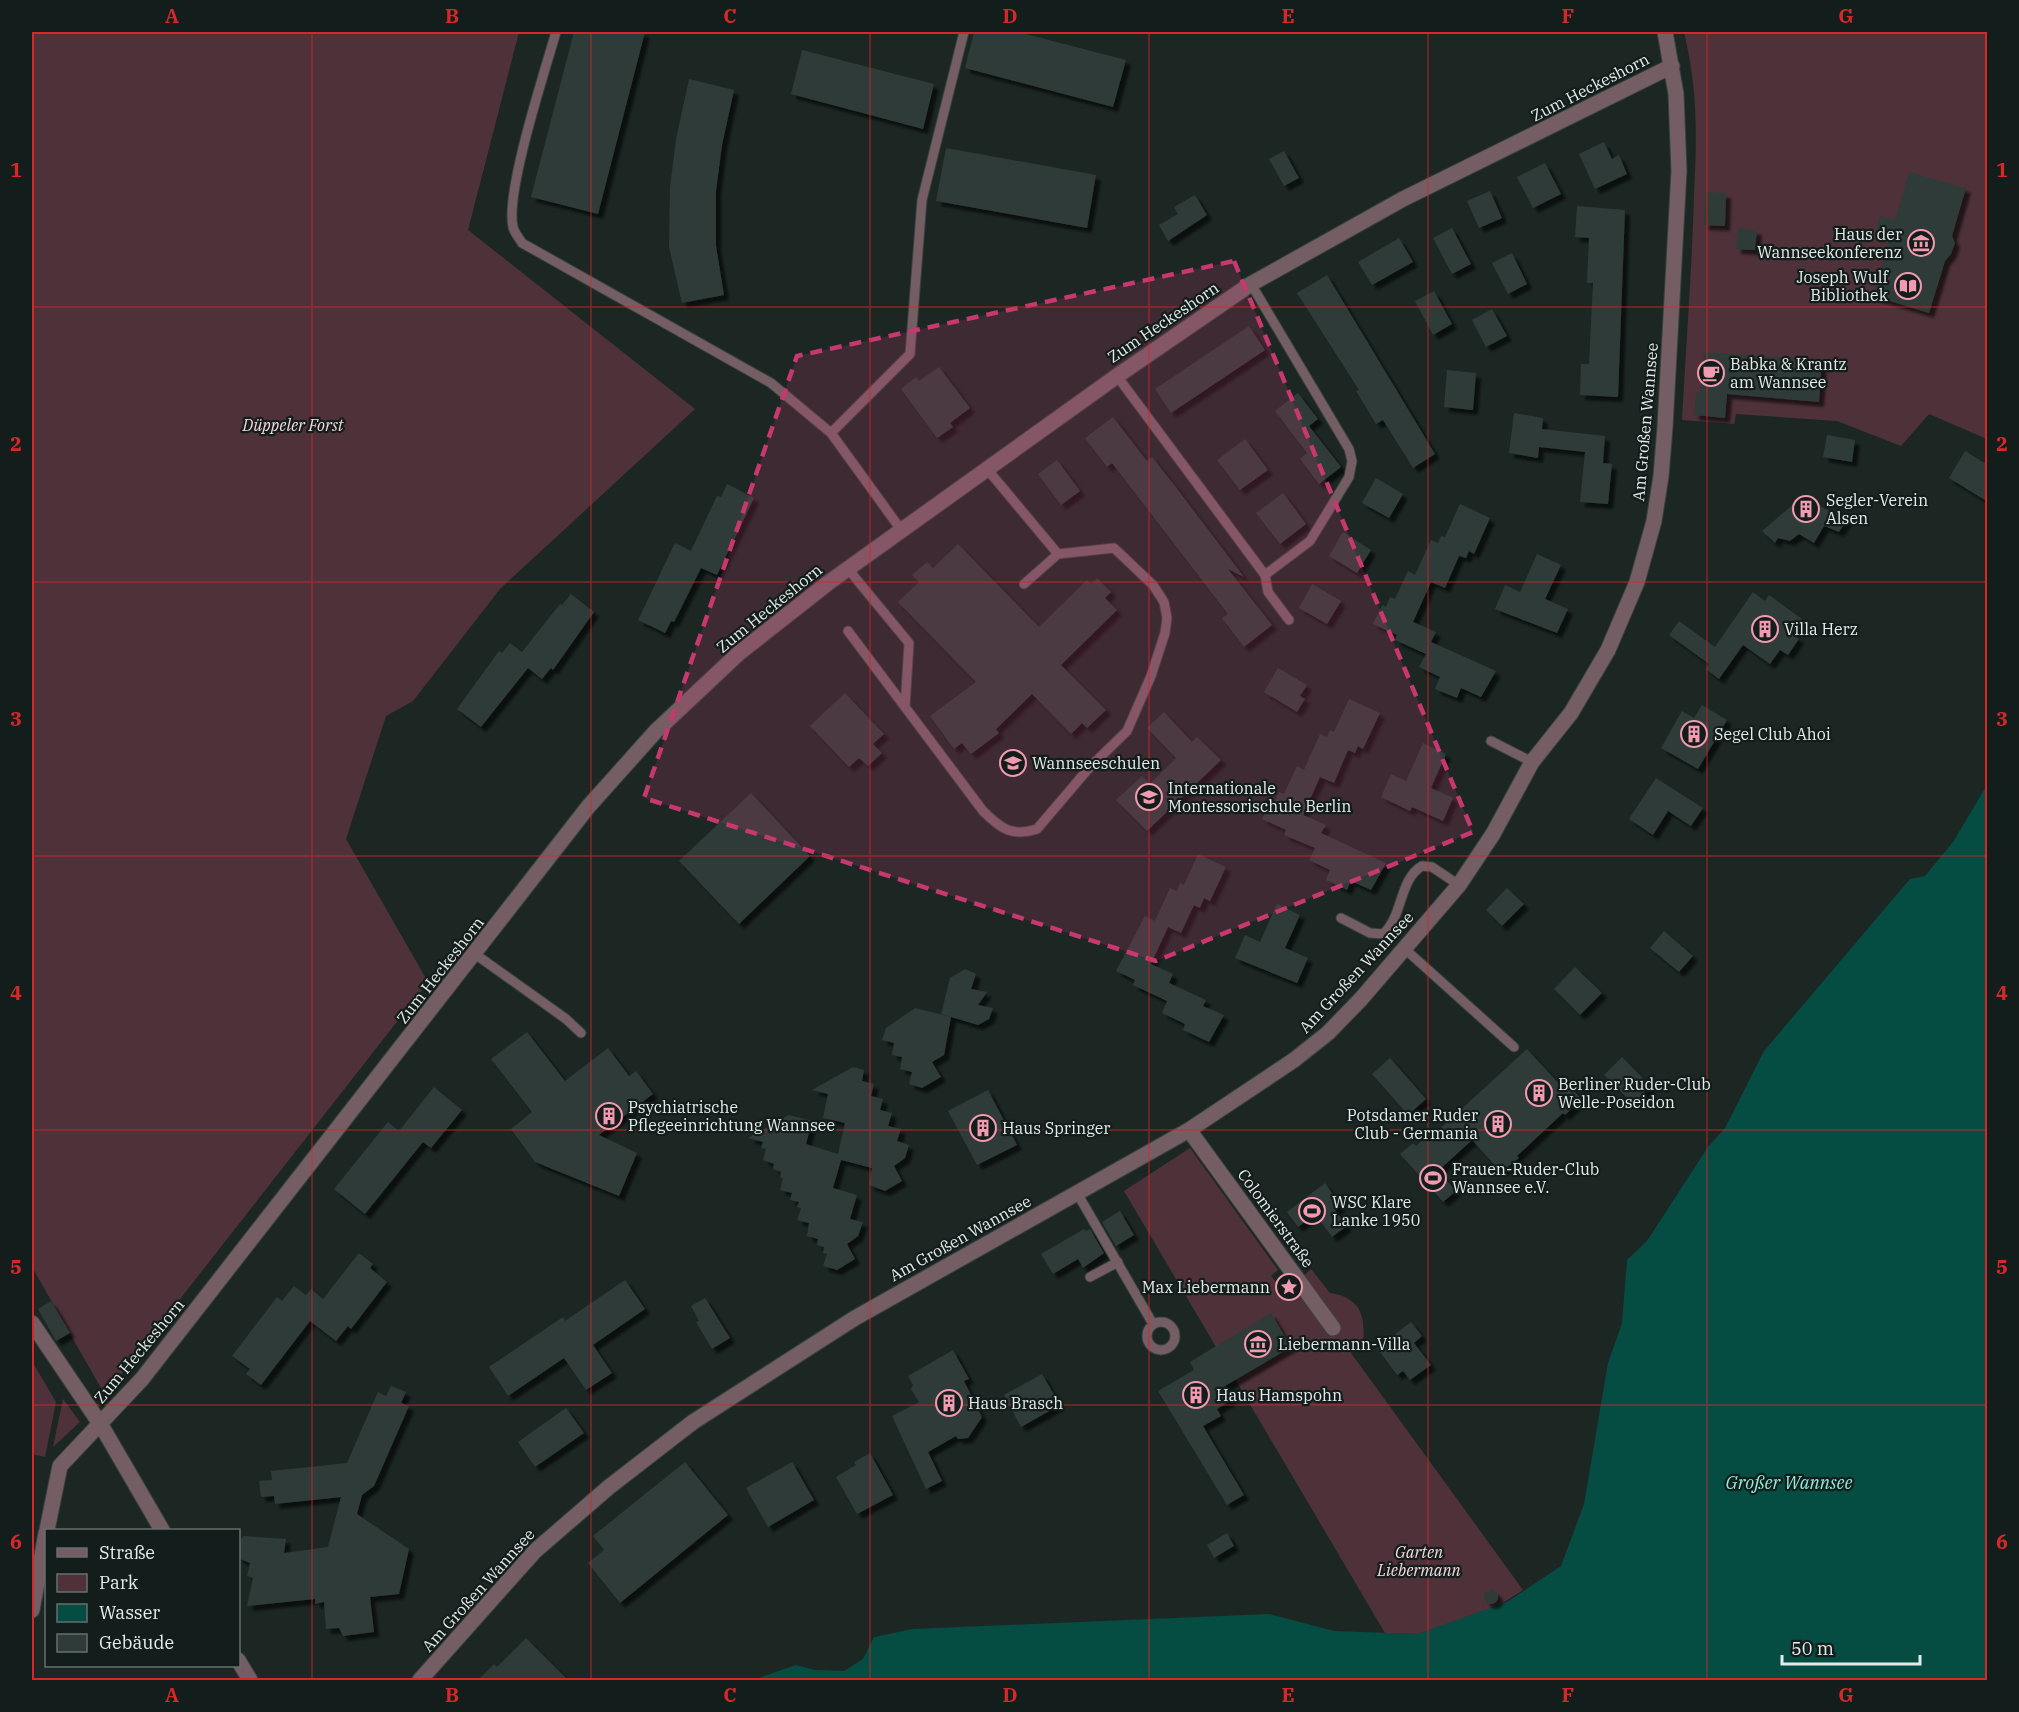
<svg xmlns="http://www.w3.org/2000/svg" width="2019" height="1712" viewBox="0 0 2019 1712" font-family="'IBM Plex Serif',serif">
<defs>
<filter id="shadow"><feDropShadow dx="5" dy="5" stdDeviation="1.5" flood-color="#0009"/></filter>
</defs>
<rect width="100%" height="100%" fill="#1c2724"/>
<path fill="#4f3239" d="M32 32H519L468 230 695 409 500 589 413 701 386 716 346 839 428 982 105 1395 32 1267Z
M1684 32H1987V439L1929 414 1901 446 1837 421 1736 414 1734 424 1682 420C1686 345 1692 270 1694 195 1697 135 1698 91 1684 32Z
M1190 1148 1278 1270 1271 1276 1286 1294 1311 1269 1330 1293C1359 1297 1366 1315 1363 1342L1351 1353 1523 1590 1498 1606 1418 1634 1385 1633 1124 1191Z
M33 1363 56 1402 45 1457 32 1454Z
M63 1399 80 1422 53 1447Z"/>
<path fill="#054d42" d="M1987 785V1680H753L796 1665 815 1670 844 1671 863 1659 874 1637 913 1629 1269 1614 1334 1631 1418 1634 1507 1602 1561 1566 1584 1504 1608 1363 1622 1323 1627 1260 1647 1241 1708 1147 1725 1128 1764 1051 1910 879 1925 876 1953 842Z"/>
<path fill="#2f3b38" filter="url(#shadow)" d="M574 32H645L598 214 531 197Z
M974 32H1018L1126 60 1113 107 965 68Z
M802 50 934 84 923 129 791 94Z
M689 79 734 90 722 145 716 191V246L724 295 682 303 669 247 670 187 676 139Z
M1604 142 1612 159 1619 155 1627 174 1595 189 1579 154Z
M946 148 1096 175 1087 228 936 201Z
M1284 151 1299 178 1284 186 1269 159Z
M1545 163 1561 194 1533 208 1517 177Z
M1909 172 1966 188 1952 236 1955 243 1951 254 1945 261 1929 313 1873 296 1890 237 1876 233 1880 216 1895 220Z
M1490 191 1502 218 1479 228 1467 201Z
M1706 192 1726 193 1725 226 1704 225Z
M1195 195 1207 215 1168 241 1159 225 1178 214 1174 207Z
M1577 206 1625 210 1618 397 1580 395 1581 364H1589L1593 283H1587L1589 238 1575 237Z
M1452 228 1471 264 1452 274 1433 238Z
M1738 228 1757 230 1755 250 1736 249Z
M1399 238 1413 262 1372 285 1358 262Z
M1512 253 1527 284 1508 294 1492 263Z
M1327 275 1435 454 1413 468 1383 420 1376 424 1356 391 1359 390 1297 293Z
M1434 291 1452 324 1433 335 1415 301Z
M1492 309 1507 336 1486 347 1472 320Z
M1249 326 1265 350 1171 413 1155 389Z
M1703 352 1822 360 1819 402 1727 394 1725 418 1694 415 1696 392 1700 393Z
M939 367 970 408 950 423 953 427 937 438 901 389 916 377 919 381Z
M1447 370 1476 373 1473 410 1444 407Z
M1298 393 1318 419 1309 426 1341 467 1319 484 1300 459 1307 453 1275 411Z
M1514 413 1543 418 1542 429 1605 436 1603 463 1612 464 1608 504 1580 502 1585 452 1539 447 1538 458 1509 453Z
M1113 417 1147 461 1152 457 1175 486 1244 577 1228 569 1272 625 1244 647 1222 618 1228 614 1112 463 1107 467 1085 438Z
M1827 435 1855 440 1852 462 1823 457Z
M1245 439 1268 470 1240 490 1217 460Z
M1965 451 1988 465V502L1949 478Z
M1057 460 1080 491 1061 505 1038 474Z
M1376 478 1403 494 1389 518 1362 503Z
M727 484 754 498 717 575 701 568 674 622 671 621 665 633 638 620 675 543 691 551 717 496 721 497Z
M1283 493 1306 524 1280 544 1256 513Z
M1802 497 1847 520 1839 532 1824 526 1814 543 1799 534 1790 541 1778 538 1775 543 1762 531Z
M1460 504 1490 518 1474 554 1469 551 1466 558 1459 556 1445 588 1431 582 1413 622 1436 632 1431 642 1496 671 1481 697 1461 688 1457 698 1435 689 1440 677 1419 667 1426 654 1395 640 1397 635 1373 624 1382 605 1386 607 1390 597 1395 599 1408 571 1415 575 1431 540 1438 543 1441 536 1445 537Z
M1343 532 1371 550 1357 573 1329 556Z
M958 544 1039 627 1087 580 1091 584 1097 578 1111 592 1105 598 1117 610 1061 665 1106 710 1087 728 1082 723 1071 734 1032 694 996 729 999 733 971 754 962 743 954 749 930 716 976 682 898 602 919 582 912 575 927 562 933 568Z
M1537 554 1561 565 1545 599 1568 609 1557 633 1495 609 1505 585 1520 592Z
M1312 584 1341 601 1327 624 1299 608Z
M1753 592 1765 601 1769 595 1802 619 1792 634 1799 639 1788 655 1780 650 1770 664 1743 645 1719 679 1706 669 1709 664 1669 635 1679 621 1715 647Z
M571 594 594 612 553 670 551 668 542 679 528 668 481 727 457 709 499 651 502 653 510 643 522 652 560 604 562 605Z
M1278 668 1307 685 1300 696 1305 699 1297 712 1264 692Z
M845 693 884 734 873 744 882 753 868 766 859 758 849 767 810 726Z
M1349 699 1380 713 1363 749 1358 746 1355 753 1348 750 1334 783 1320 777 1303 815 1326 825 1321 833 1386 863 1371 890 1351 881 1347 890 1326 880 1330 870 1309 860 1315 848 1284 835 1286 830 1262 819 1271 800 1275 802 1279 792 1284 794 1297 766 1304 770 1320 734 1327 737 1330 730 1334 732Z
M1702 705 1727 720 1698 769 1661 748 1682 711 1694 718Z
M1164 712 1192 742 1197 737 1221 760 1147 831 1116 800 1142 776 1150 784 1176 758 1147 728Z
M1423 743 1446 754 1431 788 1453 798 1443 821 1412 807 1410 811 1381 797 1391 774 1406 781Z
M1656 778 1703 808 1691 826 1668 811 1653 835 1629 819Z
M751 793 810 856 739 924 679 861Z
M1198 854 1226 867 1210 901 1204 898 1200 908 1194 905 1181 933 1168 927 1151 964 1173 974 1169 983 1206 1000 1203 1006 1224 1015 1209 1042 1183 1030 1185 1024 1162 1013 1167 1001 1133 985 1135 980 1116 971 1145 916 1155 921 1170 888 1177 891 1180 883 1184 885Z
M1507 888 1524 904 1502 926 1486 910Z
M1277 904 1300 915 1285 948 1308 958 1297 983 1235 958 1245 935 1260 942Z
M1664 931 1693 956 1679 972 1650 948Z
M1575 967 1602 993 1580 1015 1554 989Z
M965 969 976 974 971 989 987 992 978 1005 993 1008 989 1019 978 1025 941 1014 950 978Z
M915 1008 951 1017 944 1055 932 1062 941 1077 922 1088 909 1084 912 1072 900 1069 902 1057 892 1055 894 1043 882 1040 886 1028Z
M527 1032 565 1081 608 1048 629 1076 636 1071 653 1094 599 1135 637 1153 619 1196 535 1162 511 1129 532 1112 491 1059Z
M1527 1049 1563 1088 1568 1084 1580 1098 1577 1104 1565 1115 1563 1113 1517 1156 1519 1158 1501 1172 1472 1140 1438 1171 1456 1191 1443 1202 1400 1154 1413 1143 1416 1146 1429 1135 1431 1137Z
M1622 1057 1651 1086 1633 1104 1604 1075Z
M1390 1058 1426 1099 1408 1115 1372 1074Z
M853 1067 864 1070 862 1081 874 1084 871 1096 883 1099 880 1110 892 1113 888 1126 901 1129 897 1141 909 1145 905 1158 894 1166 902 1181 885 1191 869 1185 872 1168 841 1160 833 1188 857 1195 850 1219 863 1222 858 1236 847 1244 855 1259 837 1270 823 1266 827 1254 823 1253 824 1247 817 1245 818 1239 807 1236 809 1223 797 1220 801 1208 797 1207 799 1202 790 1200 792 1193 780 1190 783 1179 780 1177 781 1172 773 1169 774 1164 763 1160 766 1149 761 1148 763 1142 748 1138 789 1115 812 1121 806 1144 838 1154 845 1123 823 1118 828 1094 812 1090Z
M434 1087 462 1110 431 1148 423 1142 365 1214 334 1189 388 1122 399 1131Z
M988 1090 1017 1145 977 1165 948 1111Z
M1325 1183 1341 1206 1335 1210 1347 1226 1332 1237 1315 1214 1298 1227 1287 1212Z
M1120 1211 1134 1235 1116 1246 1102 1222Z
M1084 1229 1086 1231 1090 1229 1104 1253 1083 1268 1078 1259 1053 1274 1041 1254Z
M359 1253 373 1264 370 1268 387 1282 351 1329 348 1326 336 1341 310 1321 261 1385 246 1374 250 1369 232 1356 277 1297 282 1301 294 1286 306 1295 311 1289 323 1299Z
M625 1280 645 1309 593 1345 612 1373 586 1390 564 1358 508 1396 489 1367 563 1317 565 1321Z
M705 1298 730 1338 712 1349 696 1322 699 1321 691 1306Z
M51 1301 70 1333 56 1341 38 1309Z
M1271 1313 1291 1347 1225 1386 1233 1399 1217 1409 1221 1416 1203 1426 1244 1495 1227 1505 1158 1391 1194 1370 1190 1362Z
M1411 1322 1422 1336 1414 1343 1431 1365 1410 1380 1403 1371 1397 1375 1377 1348Z
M953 1350 969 1379 964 1381 982 1417 968 1438 958 1439 956 1436 928 1452 942 1481 926 1489 892 1416 919 1402 911 1389 913 1385 908 1376Z
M1042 1374 1060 1405 1021 1427 1004 1395Z
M391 1386 406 1392 401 1403 409 1406 374 1486 362 1495 357 1514 409 1549 399 1594 370 1597 374 1632 343 1636 339 1628 326 1629 324 1602 315 1604V1599L247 1606 253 1578 247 1576 250 1563 238 1558V1545L243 1536 286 1539 284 1553 328 1547 341 1497 275 1504 274 1496 261 1497 259 1481 272 1480 271 1471 347 1463 378 1392 386 1396Z
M566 1408 584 1433 535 1467 518 1442Z
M870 1453 893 1495 857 1514 836 1477 856 1465 854 1462Z
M685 1462 728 1515 620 1603 588 1563 604 1550 593 1536Z
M792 1462 814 1500 768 1527 746 1488Z
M1227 1533 1234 1546 1214 1558 1207 1545Z
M1484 1597a7 7 0 1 1 14 0a7 7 0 1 1-14 0Z
M526 1638 568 1680H478L494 1664 497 1667Z"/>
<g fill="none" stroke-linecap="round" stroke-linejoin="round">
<defs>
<path id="service" d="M556 32C545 71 505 192 513 227 514 232 519 238 522 243L771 383 831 433 910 354 922 200 964 32
M1251 284 1349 449 1352 461 1349 477 1310 541 1265 575
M1117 376 1265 575 1268 592 1289 620
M831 433 902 531
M987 469 1058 554 1024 584
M848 569 909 643 905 707
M848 631 983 811C1001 829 1012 837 1037 829L1089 768 1127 731 1151 676 1165 633 1167 618 1164 602 1153 585 1114 548 1058 554
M1491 741 1532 762
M1341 918 1370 933 1383 934C1403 917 1399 879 1422 866L1432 867 1459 885
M1406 950 1514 1047
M475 954 566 1019 581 1033
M1077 1193 1153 1324
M1090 1277 1118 1262
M1147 1336a14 14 0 1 1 28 0a14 14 0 1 1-28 0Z"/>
<path id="minor" d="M1189 1130 1333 1328
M32 1323 101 1425 162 1530
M47 1530 60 1466 142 1379 588 807 656 731 739 653 828 583 1117 376 1251 284 1403 199 1672 66
M32 1610 46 1533
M238 1660 250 1680
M420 1680 535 1551 609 1487 693 1422 855 1318 1189 1130 1294 1060 1328 1033 1361 999 1459 885 1493 834 1532 762 1571 713 1608 650 1637 582 1654 521 1661 476 1665 427 1679 171 1676 94 1665 32"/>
</defs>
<use href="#service" stroke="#384240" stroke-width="11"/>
<use href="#minor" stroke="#384240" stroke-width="17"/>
<use href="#service" stroke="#755e63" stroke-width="9"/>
<use href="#minor" stroke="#755e63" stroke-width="15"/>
</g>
<path fill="#c73870" fill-opacity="0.2" stroke="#c73870" stroke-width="4.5" stroke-dasharray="12 8" stroke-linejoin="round" d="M1234 261 1473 832 1156 961 644 798 797 356Z"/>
<path fill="none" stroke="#d62828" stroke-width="1.5" stroke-opacity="0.55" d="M312 32V1680M591 32V1680M870 32V1680M1149 32V1680M1428 32V1680M1707 32V1680M32 307H1988M32 582H1988M32 856H1988M32 1130H1988M32 1405H1988"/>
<defs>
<symbol id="museum-ring" viewBox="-11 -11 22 22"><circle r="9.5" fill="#131d1b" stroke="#f29ab0" stroke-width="1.5"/><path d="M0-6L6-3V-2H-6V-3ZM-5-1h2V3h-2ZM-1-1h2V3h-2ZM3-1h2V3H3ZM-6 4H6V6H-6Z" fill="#f29ab0"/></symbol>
<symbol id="library-ring" viewBox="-11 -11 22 22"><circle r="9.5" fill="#131d1b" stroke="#f29ab0" stroke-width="1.5"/><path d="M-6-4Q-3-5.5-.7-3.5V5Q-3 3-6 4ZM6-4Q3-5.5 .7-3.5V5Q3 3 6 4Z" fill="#f29ab0"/></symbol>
<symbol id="cafe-ring" viewBox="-11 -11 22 22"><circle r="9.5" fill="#131d1b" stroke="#f29ab0" stroke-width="1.5"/><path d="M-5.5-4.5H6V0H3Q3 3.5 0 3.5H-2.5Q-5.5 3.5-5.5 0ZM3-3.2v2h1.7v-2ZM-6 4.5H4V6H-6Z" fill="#f29ab0"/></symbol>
<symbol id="building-ring" viewBox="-11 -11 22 22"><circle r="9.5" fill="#131d1b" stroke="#f29ab0" stroke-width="1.5"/><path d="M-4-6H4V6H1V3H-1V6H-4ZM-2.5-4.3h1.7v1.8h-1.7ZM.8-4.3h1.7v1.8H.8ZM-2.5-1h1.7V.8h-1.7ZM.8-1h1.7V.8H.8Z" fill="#f29ab0"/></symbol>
<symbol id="university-ring" viewBox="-11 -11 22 22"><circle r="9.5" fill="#131d1b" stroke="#f29ab0" stroke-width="1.5"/><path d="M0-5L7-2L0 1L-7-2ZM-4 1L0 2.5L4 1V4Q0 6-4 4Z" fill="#f29ab0"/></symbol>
<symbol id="school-ring" viewBox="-11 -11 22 22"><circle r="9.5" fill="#131d1b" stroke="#f29ab0" stroke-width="1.5"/><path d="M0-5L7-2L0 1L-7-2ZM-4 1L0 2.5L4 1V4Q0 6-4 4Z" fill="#f29ab0"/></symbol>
<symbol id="stadium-ring" viewBox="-11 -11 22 22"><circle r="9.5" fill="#131d1b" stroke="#f29ab0" stroke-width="1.5"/><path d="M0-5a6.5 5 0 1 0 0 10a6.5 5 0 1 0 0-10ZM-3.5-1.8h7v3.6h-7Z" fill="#f29ab0"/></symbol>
<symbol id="sight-ring" viewBox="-11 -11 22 22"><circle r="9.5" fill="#131d1b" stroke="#f29ab0" stroke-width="1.5"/><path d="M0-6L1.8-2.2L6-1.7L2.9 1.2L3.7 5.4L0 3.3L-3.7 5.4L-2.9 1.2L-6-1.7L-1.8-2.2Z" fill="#f29ab0"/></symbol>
</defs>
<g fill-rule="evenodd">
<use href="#museum-ring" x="1906" y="228" width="30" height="30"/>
<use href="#library-ring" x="1893" y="271" width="30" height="30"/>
<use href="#cafe-ring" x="1696" y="358" width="30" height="30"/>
<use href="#building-ring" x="1791" y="494" width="30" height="30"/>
<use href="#building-ring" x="1750" y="614" width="30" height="30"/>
<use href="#building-ring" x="1679" y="719" width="30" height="30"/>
<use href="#university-ring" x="998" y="748" width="30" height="30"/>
<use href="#school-ring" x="1134" y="782" width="30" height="30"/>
<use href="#building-ring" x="1524" y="1078" width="30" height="30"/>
<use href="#building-ring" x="594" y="1101" width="30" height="30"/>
<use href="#building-ring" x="1483" y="1109" width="30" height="30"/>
<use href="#building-ring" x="968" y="1113" width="30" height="30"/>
<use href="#stadium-ring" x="1418" y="1163" width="30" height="30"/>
<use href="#stadium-ring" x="1297" y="1196" width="30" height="30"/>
<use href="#sight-ring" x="1274" y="1272" width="30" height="30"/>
<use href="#museum-ring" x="1243" y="1329" width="30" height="30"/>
<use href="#building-ring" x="1181" y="1380" width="30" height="30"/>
<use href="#building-ring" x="934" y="1388" width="30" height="30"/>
</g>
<g text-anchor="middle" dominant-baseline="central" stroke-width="4.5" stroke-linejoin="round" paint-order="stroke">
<g font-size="16" fill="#e4ebe9" stroke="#131d1b">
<text transform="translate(1590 87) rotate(-27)">Zum Heckeshorn</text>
<text transform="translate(1163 322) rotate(-34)">Zum Heckeshorn</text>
<text transform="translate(1645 422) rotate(-85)">Am Großen Wannsee</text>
<text transform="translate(769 608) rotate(-39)">Zum Heckeshorn</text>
<text transform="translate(440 970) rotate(-52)">Zum Heckeshorn</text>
<text transform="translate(1356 972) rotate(-47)">Am Großen Wannsee</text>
<text transform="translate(1276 1218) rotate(54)">Colomierstraße</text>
<text transform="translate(960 1238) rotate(-29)">Am Großen Wannsee</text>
<text transform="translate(139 1351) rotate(-50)">Zum Heckeshorn</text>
<text transform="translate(478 1590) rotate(-48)">Am Großen Wannsee</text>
</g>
<g font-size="16" fill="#e4ebe9" stroke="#131d1b" text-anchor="start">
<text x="1902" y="234" text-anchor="end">Haus der<tspan x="1902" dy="18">Wannseekonferenz</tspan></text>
<text x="1888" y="277" text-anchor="end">Joseph Wulf<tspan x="1888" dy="18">Bibliothek</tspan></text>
<text x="1730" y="364">Babka &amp; Krantz<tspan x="1730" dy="18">am Wannsee</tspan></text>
<text x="1826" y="500">Segler-Verein<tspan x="1826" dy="18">Alsen</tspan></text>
<text x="1784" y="629">Villa Herz</text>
<text x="1714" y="734">Segel Club Ahoi</text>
<text x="1032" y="763">Wannseeschulen</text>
<text x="1168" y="788">Internationale<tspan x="1168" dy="18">Montessorischule Berlin</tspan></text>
<text x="1558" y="1084">Berliner Ruder-Club<tspan x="1558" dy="18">Welle-Poseidon</tspan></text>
<text x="628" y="1107">Psychiatrische<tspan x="628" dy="18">Pflegeeinrichtung Wannsee</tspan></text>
<text x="1478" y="1115" text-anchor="end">Potsdamer Ruder<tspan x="1478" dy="18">Club - Germania</tspan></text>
<text x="1002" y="1128">Haus Springer</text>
<text x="1452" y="1169">Frauen-Ruder-Club<tspan x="1452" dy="18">Wannsee e.V.</tspan></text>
<text x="1332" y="1202">WSC Klare<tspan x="1332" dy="18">Lanke 1950</tspan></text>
<text x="1270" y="1287" text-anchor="end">Max Liebermann</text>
<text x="1278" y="1344">Liebermann-Villa</text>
<text x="1216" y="1395">Haus Hamspohn</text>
<text x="968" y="1403">Haus Brasch</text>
</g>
<g font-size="16" font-style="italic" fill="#f9d8df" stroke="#131d1b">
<text x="293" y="425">Düppeler Forst</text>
<text x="1419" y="1552">Garten<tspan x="1419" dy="18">Liebermann</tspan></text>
</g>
<g font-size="18" font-style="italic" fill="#8becd8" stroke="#131d1b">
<text x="1789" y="1482">Großer Wannsee</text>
</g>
</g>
<rect width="2019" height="1712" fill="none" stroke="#131d1b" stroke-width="66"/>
<rect x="45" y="1529" width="195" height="138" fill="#131d1b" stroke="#676f6d" stroke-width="1.5"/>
<rect x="57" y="1548" width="30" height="9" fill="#755e63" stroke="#676f6d" stroke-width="1.5"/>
<text x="99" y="1559" font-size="18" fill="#e4ebe9">Straße</text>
<rect x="57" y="1574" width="30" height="18" fill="#4f3239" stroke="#676f6d" stroke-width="1.5"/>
<text x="99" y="1589" font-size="18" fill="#e4ebe9">Park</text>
<rect x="57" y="1604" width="30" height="18" fill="#054d42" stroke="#676f6d" stroke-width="1.5"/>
<text x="99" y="1619" font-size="18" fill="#e4ebe9">Wasser</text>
<rect x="57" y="1634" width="30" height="18" fill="#2f3b38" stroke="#676f6d" stroke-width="1.5"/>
<text x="99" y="1649" font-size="18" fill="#e4ebe9">Gebäude</text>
<path d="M1782 1655v9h138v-9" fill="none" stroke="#e4ebe9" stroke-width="3"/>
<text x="1791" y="1655" font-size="18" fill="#e4ebe9" stroke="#131d1b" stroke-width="4.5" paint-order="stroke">50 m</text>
<rect x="33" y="33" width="1953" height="1646" fill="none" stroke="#d62828" stroke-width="2"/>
<g font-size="20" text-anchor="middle" font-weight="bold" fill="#d62828">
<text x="172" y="23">A</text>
<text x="452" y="23">B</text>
<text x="730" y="23">C</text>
<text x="1010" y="23">D</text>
<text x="1288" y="23">E</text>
<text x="1568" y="23">F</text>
<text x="1846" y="23">G</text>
<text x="16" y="177">1</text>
<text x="2002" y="177">1</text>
<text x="16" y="451">2</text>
<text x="2002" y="451">2</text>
<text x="16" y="726">3</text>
<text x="2002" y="726">3</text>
<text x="16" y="1000">4</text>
<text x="2002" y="1000">4</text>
<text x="16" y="1274">5</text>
<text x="2002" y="1274">5</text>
<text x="16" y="1549">6</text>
<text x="2002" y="1549">6</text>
<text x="172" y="1702">A</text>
<text x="452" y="1702">B</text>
<text x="730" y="1702">C</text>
<text x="1010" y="1702">D</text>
<text x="1288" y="1702">E</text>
<text x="1568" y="1702">F</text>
<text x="1846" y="1702">G</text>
</g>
</svg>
